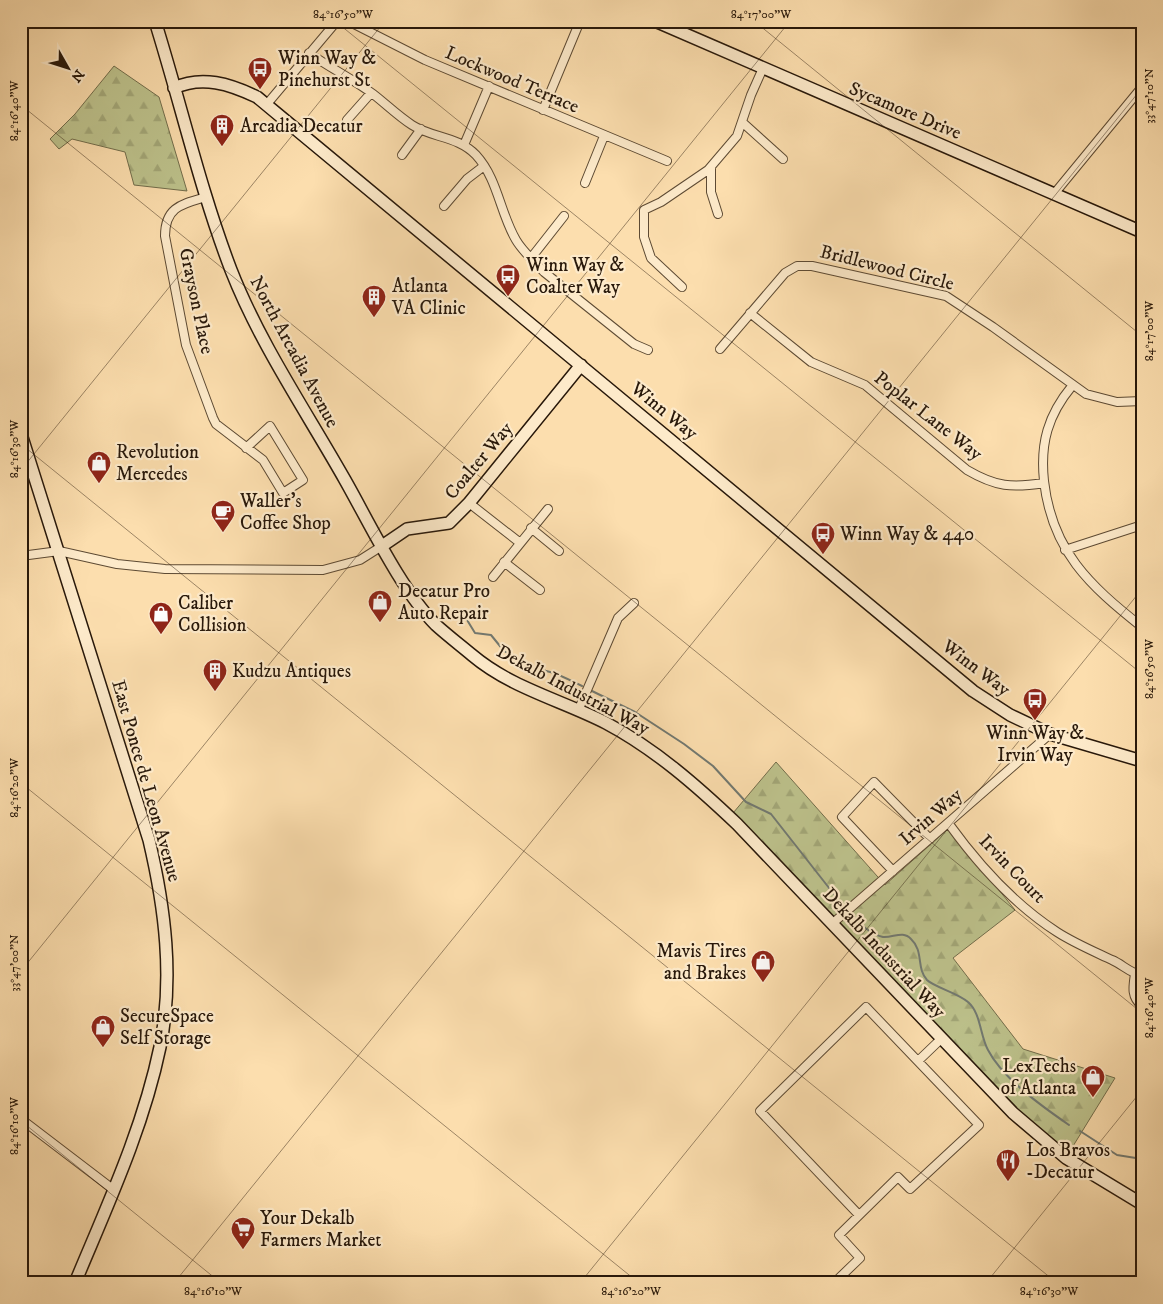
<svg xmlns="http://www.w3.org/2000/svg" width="1163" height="1304" viewBox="0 0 1163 1304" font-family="'IM FELL DW Pica',serif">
<defs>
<pattern id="forest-firs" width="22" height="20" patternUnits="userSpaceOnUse" patternTransform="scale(1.25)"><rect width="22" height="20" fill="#bdc28c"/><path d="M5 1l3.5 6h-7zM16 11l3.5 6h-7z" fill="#a2a677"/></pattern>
</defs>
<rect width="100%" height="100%" fill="#fcdeae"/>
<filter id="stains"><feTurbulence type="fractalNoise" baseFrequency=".004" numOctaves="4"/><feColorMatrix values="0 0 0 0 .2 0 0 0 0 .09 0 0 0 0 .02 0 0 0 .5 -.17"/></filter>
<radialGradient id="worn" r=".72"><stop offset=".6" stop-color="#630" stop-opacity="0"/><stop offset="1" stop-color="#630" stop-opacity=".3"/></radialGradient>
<path fill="url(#forest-firs)" stroke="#726d4b" d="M114 66 159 97 187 191 134 185 125 152 72 139 59 149 50 139 75 114Z
M776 762 885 885 949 828 1015 910 953 958 1023 1049 1115 1078 1070 1151 1007 1116 859 952 728 819Z"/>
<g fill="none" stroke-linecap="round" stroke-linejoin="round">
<path stroke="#727971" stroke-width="2" d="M464 615 475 633 491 635 504 651 513 656 518 666 527 671C546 666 565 678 582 686
M592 691 635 712 684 744 713 766 746 802 771 814 844 907
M852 915C858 923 872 935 883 937 893 938 903 930 911 939 924 951 916 968 927 980 934 987 958 993 968 1002 981 1013 980 1036 988 1050 1003 1079 1043 1107 1069 1125
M1080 1131 1117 1155 1142 1159"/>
<defs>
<path id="street" d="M348 21 425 60 667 161
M309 53C330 68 353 79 373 94 386 104 398 116 412 125 432 138 458 136 476 155 498 179 500 213 516 240 523 252 535 262 544 272L634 344 648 350
M267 104 337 21
M543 110 580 21
M347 120 371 93
M742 122 783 159
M464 145 489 86
M402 155 421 129
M711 167V192L718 214
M585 183 604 136
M1054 194 1142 87
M206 197C182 204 165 207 165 236L186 345 213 418 216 424 263 460 283 493 303 480 270 426 246 448
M444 206 467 179 484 166
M531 258 564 216
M682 287 651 258 644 237V210L661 202 708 170 737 136 751 95 763 68
M750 313 811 362 865 385 967 470C996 487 1012 488 1044 483
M720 349 785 273 797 266H812L946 296 993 327 1086 394 1117 402 1142 401
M1072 386C1048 415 1040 443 1044 481 1052 551 1089 585 1142 627
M469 503 519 542
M531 528 559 551
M1065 550 1142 525
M21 556 59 551 117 564 165 569 323 570 360 560 382 546
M504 562 540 590
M493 577 548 509
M578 711 618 618 634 603
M949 824C978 864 1015 905 1057 932 1074 943 1093 951 1112 960 1122 964 1131 974 1142 975
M893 871 842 817 874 782 930 839
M833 923 1050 734
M1135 974C1133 987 1131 997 1142 1006
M918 1061 941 1039
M21 1119 114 1190
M834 1283 860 1258 839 1235 898 1177 910 1189 979 1125 866 1007 760 1111 859 1215"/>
<path id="secondary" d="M155 21C181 104 200 189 231 270 260 344 306 411 345 480 370 524 401 590 436 625 447 635 460 645 472 655 511 688 561 700 606 723 655 749 697 786 737 824L1013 1113 1066 1158 1142 1204
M655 21 1142 232
M174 88C202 75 230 84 257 97L973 691 1010 715 1050 734 1142 761
M21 434 149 840C165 908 174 978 160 1047 143 1129 107 1206 75 1283
M382 546 407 529 449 523 469 503 581 365"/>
</defs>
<use href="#street" stroke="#5d4a33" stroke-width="10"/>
<use href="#secondary" stroke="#28180a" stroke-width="14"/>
<use href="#street" stroke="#fdeaca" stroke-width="8"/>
<use href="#secondary" stroke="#fdeaca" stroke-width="11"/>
</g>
<path fill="none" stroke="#28180a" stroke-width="1" stroke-opacity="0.45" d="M335 21 1142 674M754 21 1142 336M21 105 1142 1013M21 444 1057 1283M21 470 385 21M21 783 639 1283M21 971 790 21M21 1121 221 1283M174 1283 1142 88M580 1283 1142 589M986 1283 1142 1090"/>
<defs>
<symbol id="bus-pin" viewBox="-11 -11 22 30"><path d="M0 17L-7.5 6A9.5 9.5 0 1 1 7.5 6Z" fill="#8f2418" stroke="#fdeaca"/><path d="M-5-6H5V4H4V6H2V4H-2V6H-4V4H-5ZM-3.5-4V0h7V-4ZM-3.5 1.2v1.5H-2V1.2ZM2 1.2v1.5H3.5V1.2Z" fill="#fff"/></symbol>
<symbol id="building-pin" viewBox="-11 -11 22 30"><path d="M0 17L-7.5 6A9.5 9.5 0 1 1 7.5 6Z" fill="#8f2418" stroke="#fdeaca"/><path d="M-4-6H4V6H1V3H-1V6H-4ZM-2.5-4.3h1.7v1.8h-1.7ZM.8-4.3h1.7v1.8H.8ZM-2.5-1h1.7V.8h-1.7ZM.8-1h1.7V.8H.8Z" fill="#fff"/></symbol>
<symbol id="shop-pin" viewBox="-11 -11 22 30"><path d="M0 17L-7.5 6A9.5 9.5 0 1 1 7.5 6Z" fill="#8f2418" stroke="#fdeaca"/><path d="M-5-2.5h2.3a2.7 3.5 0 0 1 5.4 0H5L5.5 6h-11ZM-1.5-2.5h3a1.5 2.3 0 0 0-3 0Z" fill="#fff"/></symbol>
<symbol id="cafe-pin" viewBox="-11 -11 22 30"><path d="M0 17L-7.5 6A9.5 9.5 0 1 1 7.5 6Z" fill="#8f2418" stroke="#fdeaca"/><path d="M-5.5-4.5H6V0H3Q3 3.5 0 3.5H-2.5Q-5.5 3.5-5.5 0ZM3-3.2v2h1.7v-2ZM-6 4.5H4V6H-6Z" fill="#fff"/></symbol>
<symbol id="restaurant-pin" viewBox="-11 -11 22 30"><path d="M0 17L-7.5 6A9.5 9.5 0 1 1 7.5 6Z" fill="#8f2418" stroke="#fdeaca"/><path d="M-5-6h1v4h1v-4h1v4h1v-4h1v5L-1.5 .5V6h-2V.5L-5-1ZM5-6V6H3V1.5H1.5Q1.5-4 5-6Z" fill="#fff"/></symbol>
<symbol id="supermarket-pin" viewBox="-11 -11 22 30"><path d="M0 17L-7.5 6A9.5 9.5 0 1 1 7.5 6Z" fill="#8f2418" stroke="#fdeaca"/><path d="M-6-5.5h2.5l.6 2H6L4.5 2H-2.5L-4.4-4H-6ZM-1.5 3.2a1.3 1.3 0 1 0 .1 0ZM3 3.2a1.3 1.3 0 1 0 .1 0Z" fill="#fff"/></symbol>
</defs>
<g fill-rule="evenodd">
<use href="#bus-pin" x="246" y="55" width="28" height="38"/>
<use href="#building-pin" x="208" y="112" width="28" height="38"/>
<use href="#bus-pin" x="494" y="262" width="28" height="38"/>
<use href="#building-pin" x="360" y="283" width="28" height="38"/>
<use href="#shop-pin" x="85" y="449" width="28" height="38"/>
<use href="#cafe-pin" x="209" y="498" width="28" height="38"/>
<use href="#bus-pin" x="809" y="520" width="28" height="38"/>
<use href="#shop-pin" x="366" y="588" width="28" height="38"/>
<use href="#shop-pin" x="147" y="600" width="28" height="38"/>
<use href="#building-pin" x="201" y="657" width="28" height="38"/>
<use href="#bus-pin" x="1021" y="686" width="28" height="38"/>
<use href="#shop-pin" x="749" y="948" width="28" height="38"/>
<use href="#shop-pin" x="89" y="1013" width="28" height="38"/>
<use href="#shop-pin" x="1079" y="1063" width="28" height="38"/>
<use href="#restaurant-pin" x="994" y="1147" width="28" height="38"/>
<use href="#supermarket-pin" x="229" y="1215" width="28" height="38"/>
</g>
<g text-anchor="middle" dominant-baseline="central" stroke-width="4.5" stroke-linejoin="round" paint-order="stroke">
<g font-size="19" fill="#28180a" stroke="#fdeaca" text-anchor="start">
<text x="278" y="58">Winn Way &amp;<tspan x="278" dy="22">Pinehurst St</tspan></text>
<text x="240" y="126">Arcadia Decatur</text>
<text x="526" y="265">Winn Way &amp;<tspan x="526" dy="22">Coalter Way</tspan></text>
<text x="392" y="286">Atlanta<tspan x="392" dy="22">VA Clinic</tspan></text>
<text x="116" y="452">Revolution<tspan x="116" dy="22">Mercedes</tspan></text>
<text x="240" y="501">Waller's<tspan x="240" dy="22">Coffee Shop</tspan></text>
<text x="840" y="534">Winn Way &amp; 440</text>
<text x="398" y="591">Decatur Pro<tspan x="398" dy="22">Auto Repair</tspan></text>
<text x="178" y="603">Caliber<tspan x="178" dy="22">Collision</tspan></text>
<text x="232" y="671">Kudzu Antiques</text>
<text x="1035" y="733" text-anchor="middle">Winn Way &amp;<tspan x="1035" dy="22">Irvin Way</tspan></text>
<text x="746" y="951" text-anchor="end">Mavis Tires<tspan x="746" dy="22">and Brakes</tspan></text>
<text x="120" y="1016">SecureSpace<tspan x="120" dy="22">Self Storage</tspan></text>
<text x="1076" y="1066" text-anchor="end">LexTechs<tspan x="1076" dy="22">of Atlanta</tspan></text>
<text x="1026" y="1150">Los Bravos<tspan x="1026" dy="22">-Decatur</tspan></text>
<text x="260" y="1218">Your Dekalb<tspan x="260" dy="22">Farmers Market</tspan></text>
</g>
<g font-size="19" fill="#28180a" stroke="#fdeaca">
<text transform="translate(512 80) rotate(23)">Lockwood Terrace</text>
<text transform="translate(905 111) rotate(23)">Sycamore Drive</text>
<text transform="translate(887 268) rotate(14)">Bridlewood Circle</text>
<text transform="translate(196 301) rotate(78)">Grayson Place</text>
<text transform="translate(294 352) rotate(62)">North Arcadia Avenue</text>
<text transform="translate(664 411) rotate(39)">Winn Way</text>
<text transform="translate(928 416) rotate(38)">Poplar Lane Way</text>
<text transform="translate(479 461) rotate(-50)">Coalter Way</text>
<text transform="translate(976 668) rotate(37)">Winn Way</text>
<text transform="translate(573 690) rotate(28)">Dekalb Industrial Way</text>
<text transform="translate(146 781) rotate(74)">East Ponce de Leon Avenue</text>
<text transform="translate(931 817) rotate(-41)">Irvin Way</text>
<text transform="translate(1012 869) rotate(46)">Irvin Court</text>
<text transform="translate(884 953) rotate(47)">Dekalb Industrial Way</text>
</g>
</g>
<rect width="1163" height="1304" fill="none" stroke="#fcdeae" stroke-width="55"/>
<g transform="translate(68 68) rotate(129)" stroke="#fdeaca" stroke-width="4" paint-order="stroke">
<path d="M0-4L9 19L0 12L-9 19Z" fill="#28180a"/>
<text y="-8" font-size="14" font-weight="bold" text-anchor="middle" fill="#28180a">N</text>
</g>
<rect x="28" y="28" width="1108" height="1248" fill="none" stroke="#28180a" stroke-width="2"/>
<g font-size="12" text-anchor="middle" fill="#28180a">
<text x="343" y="18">84°16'50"W</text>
<text x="761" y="18">84°17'00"W</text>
<text transform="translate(1149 96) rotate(-90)" y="4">33°47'10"N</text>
<text transform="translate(14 111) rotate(-90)" y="4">84°16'40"W</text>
<text transform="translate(1149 331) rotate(-90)" y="4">84°17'00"W</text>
<text transform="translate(14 449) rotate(-90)" y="4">84°16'30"W</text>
<text transform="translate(1149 669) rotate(-90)" y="4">84°16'50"W</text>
<text transform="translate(14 788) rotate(-90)" y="4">84°16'20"W</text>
<text transform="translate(14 963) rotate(-90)" y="4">33°47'00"N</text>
<text transform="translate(1149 1008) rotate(-90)" y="4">84°16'40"W</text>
<text transform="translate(14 1126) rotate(-90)" y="4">84°16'10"W</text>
<text x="213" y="1295">84°16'10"W</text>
<text x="631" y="1295">84°16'20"W</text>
<text x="1049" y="1295">84°16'30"W</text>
</g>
<rect width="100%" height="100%" filter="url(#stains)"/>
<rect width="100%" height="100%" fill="url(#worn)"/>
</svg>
